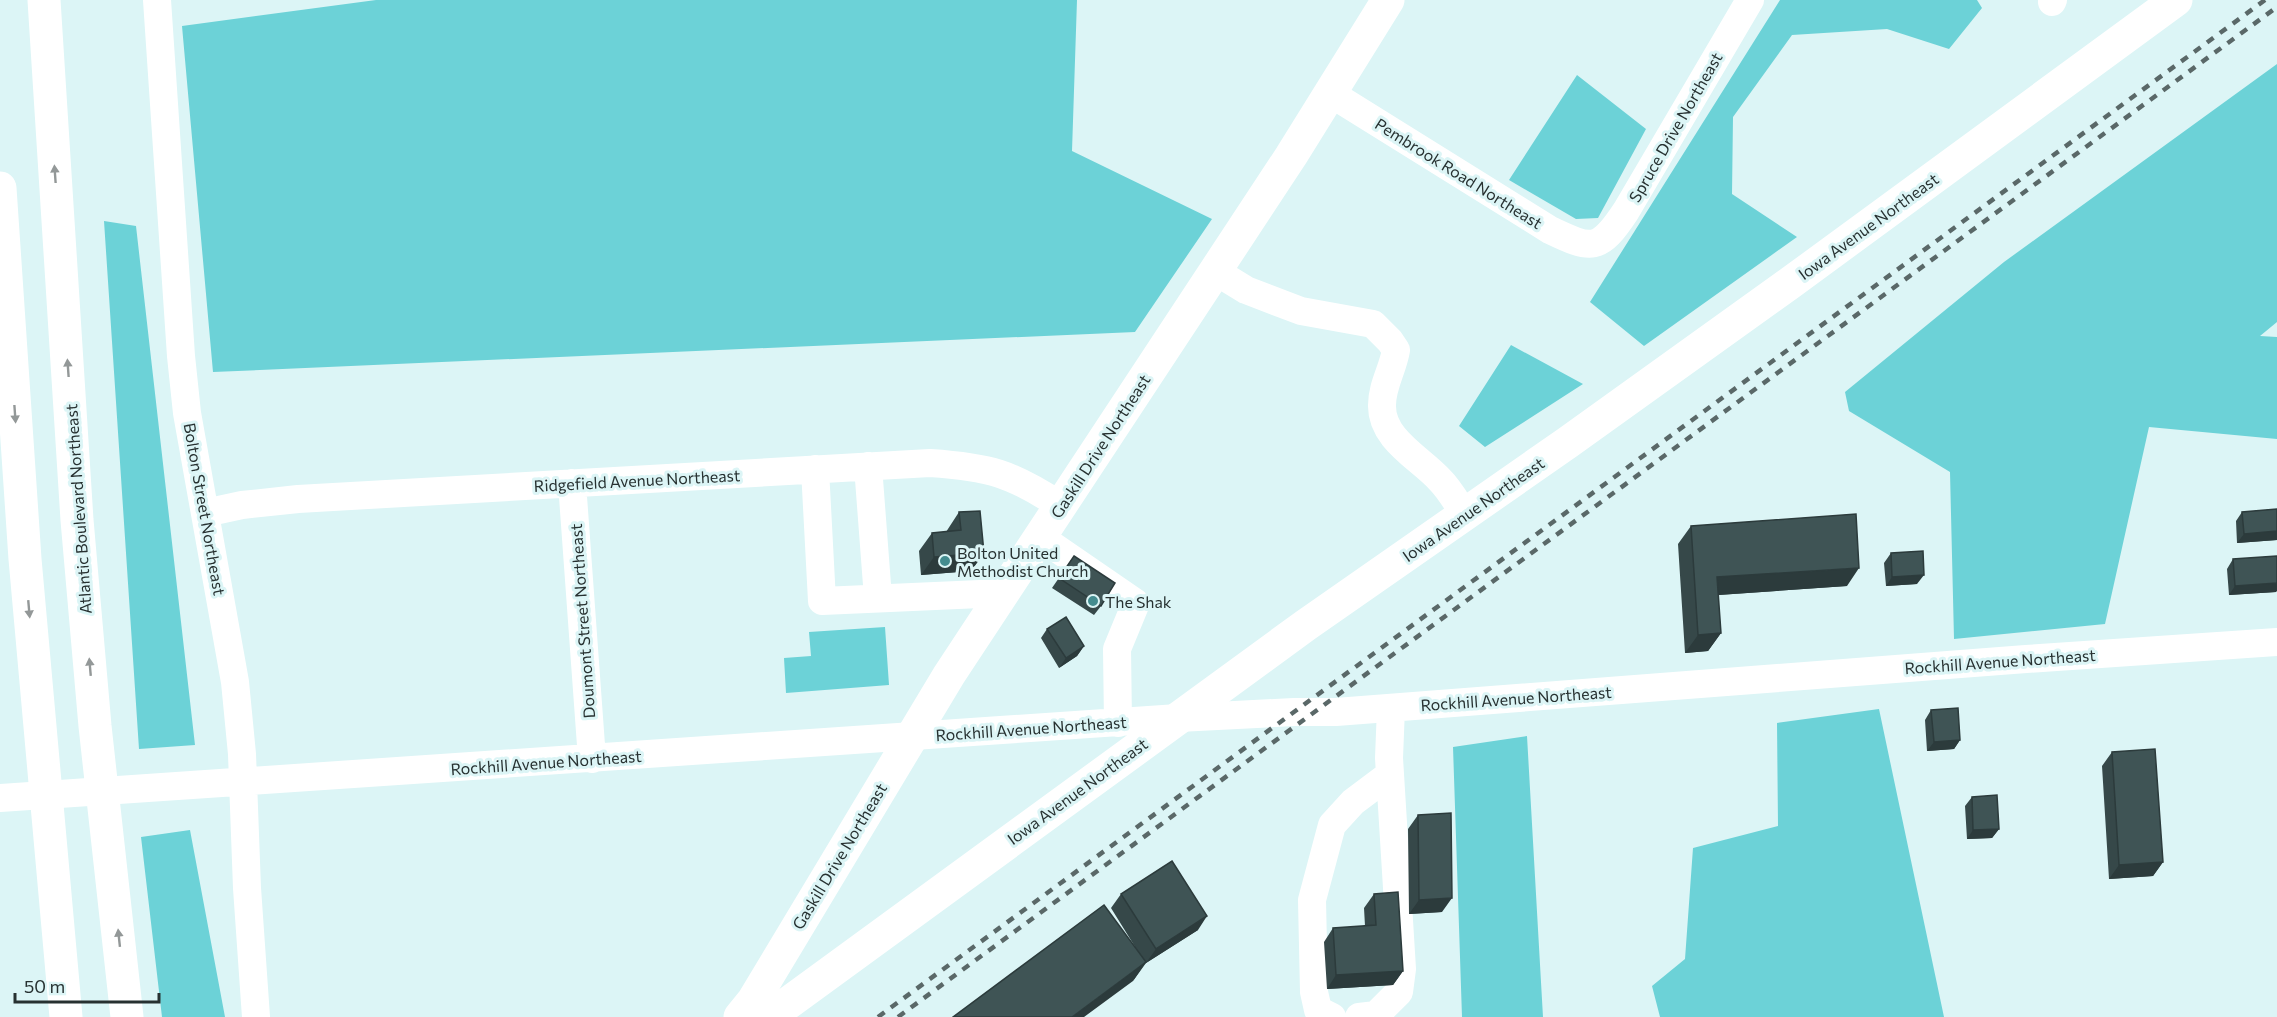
<svg xmlns="http://www.w3.org/2000/svg" width="2277" height="1017" viewBox="0 0 2277 1017" font-family="Commissioner,sans-serif">
<rect width="100%" height="100%" fill="#dcf5f6"/>
<path fill="#6cd2d7" d="M376 0H1077L1072 151 1212 219 1135 332 213 372 182 26Z
M1780 0H1977L1982 8 1949 49 1887 29 1792 35 1733 117 1732 194 1797 237 1644 346 1590 302Z
M2277 64V322L2260 336 2277 337V439L2149 427 2105 624 1954 639 1950 472 1849 411 1845 392 2004 262Z
M1577 75 1646 129 1598 218 1576 219 1509 180Z
M104 221 136 226 195 745 139 749Z
M1511 345 1583 384 1485 447 1459 426Z
M885 627 889 685 786 693 784 658 811 656 809 632Z
M1879 709 1944 1017H1660L1652 986 1685 959 1693 848 1778 826 1777 723Z
M1527 736 1543 1017H1462L1453 747Z
M190 830 225 1017H162L141 837Z"/>
<g fill="none" stroke-linecap="round" stroke-linejoin="round">
<path stroke="#fff" stroke-width="28" d="M157 0 181 356 187 413 235 682 242 754 247 888 256 1017
M2052 2 2053 0
M1330 93 1550 230C1592 250 1599 252 1626 211L1750 0
M1215 271 1246 290 1301 311 1373 324 1390 341 1396 350C1393 369 1382 385 1382 405 1381 439 1420 458 1440 480 1450 490 1457 503 1465 515
M868 466 878 598
M815 469 822 601 1003 593
M572 483 592 759
M205 513 242 505 298 499 930 463C989 467 1011 473 1061 506
M1040 537 1136 603 1117 649 1118 723
M0 798 1178 718 1294 712H1336L2026 659 2277 642
M1332 1017 1318 1010 1314 992 1312 900 1332 825 1353 802 1389 775
M1359 1017 1376 1015 1399 992 1402 969 1389 758 1391 708"/>
<path stroke="#fff" stroke-width="33" d="M740 1017 753 1001 949 675 1291 156 1388 0
M769 1017 1306 625 1567 443 1790 283 2176 0"/>
<path stroke="#fff" stroke-width="33" d="M44 0 77 520 95 726 127 1017
M0 188 25 559 66 1017"/>
<path stroke="#5a6868" stroke-width="4.5" stroke-dasharray="8 8" stroke-linecap="butt" d="M878 1017 2265 0
M898 1017 2277 7"/>
</g>
<path fill="#364849" d="M2277 509V540L2237 543 2236 521 2242 512Z
M959 512 984 553 971 571 921 575 919 551 932 533 946 532Z
M1691 526 1847 586 1718 595 1721 633 1708 651 1685 653 1678 544Z
M1891 553 1917 584 1886 586 1884 563Z
M1074 556 1101 606 1094 615 1052 588Z
M2233 559 2276 592 2229 595 2227 569Z
M1047 629 1084 646 1077 656 1059 668 1041 638Z
M1931 710 1960 740 1954 749 1927 751 1925 720Z
M2112 752 2163 862 2153 876 2109 879 2102 766Z
M1972 797 1999 829 1992 838 1967 839 1965 806Z
M1418 815 1442 912 1409 914 1408 829Z
M1121 894 1198 930 1146 963 1133 981 1142 958 1111 908Z
M1374 894 1403 971 1393 985 1327 989 1324 942 1333 928 1365 926 1364 908Z"/>
<path fill="#2c3b3c" d="M2277 531V540L2237 543 2244 534Z
M984 553 971 571 921 575 934 557Z
M1859 568 1847 586 1704 596 1717 577Z
M1924 575 1917 584 1886 586 1892 577Z
M2277 583V591L2276 592 2229 595 2235 586Z
M1721 633 1708 651 1685 653 1698 635Z
M1084 646 1077 656 1059 668 1066 658Z
M1960 740 1954 749 1927 751 1934 742Z
M1999 829 1992 838 1967 839 1973 830Z
M2163 862 2153 876 2109 879 2119 865Z
M1452 898 1442 912 1409 914 1419 900Z
M1207 916 1198 930 1146 963 1156 949Z
M1146 962 1133 981 1084 1017H1072Z
M1403 971 1393 985 1327 989 1336 975Z"/>
<path fill="#3f5455" stroke="#2c3b3c" stroke-width="1.5" d="M2277 509V531L2244 534 2242 512Z
M980 511 984 553 934 557 932 533 961 530 959 512Z
M1856 514 1859 568 1717 577 1721 633 1698 635 1691 526Z
M1923 551 1924 575 1892 577 1891 553Z
M1074 556 1115 583 1101 606 1059 578Z
M2277 556V583L2235 586 2233 559Z
M1066 617 1084 646 1066 658 1047 629Z
M1958 708 1960 740 1934 742 1931 710Z
M2155 749 2163 862 2119 865 2112 752Z
M1997 795 1999 829 1973 830 1972 797Z
M1451 813 1452 898 1419 900 1418 815Z
M1172 861 1207 916 1156 949 1121 894Z
M1398 892 1403 971 1336 975 1333 928 1376 925 1374 894Z
M1104 905 1146 962 1072 1017H953Z"/>
<defs><path id="oneway-solid" d="M-6-.8H1V-3.2L6.5 0L1 3.2V.8H-6Z" transform="scale(1.5)"/></defs>
<g fill="#939898">
<use href="#oneway-solid" transform="translate(55 174) rotate(-94)"/>
<use href="#oneway-solid" transform="translate(68 368) rotate(-94)"/>
<use href="#oneway-solid" transform="translate(15 414) rotate(86)"/>
<use href="#oneway-solid" transform="translate(29 609) rotate(85)"/>
<use href="#oneway-solid" transform="translate(90 667) rotate(-95)"/>
<use href="#oneway-solid" transform="translate(119 938) rotate(-96)"/>
</g>
<g fill="#448c8f" stroke="#dcf5f6" stroke-width="2">
<circle cx="945" cy="561" r="6"/>
<circle cx="1093" cy="601" r="6"/>
</g>
<g text-anchor="middle" dominant-baseline="central" stroke-width="6" stroke-linejoin="round" paint-order="stroke">
<g font-size="16" fill="#273131" stroke="#dcf5f6">
<text transform="translate(1675 127) rotate(-60)">Spruce Drive Northeast</text>
<text transform="translate(1459 173) rotate(32)">Pembrook Road Northeast</text>
<text transform="translate(1868 226) rotate(-36)">Iowa Avenue Northeast</text>
<text transform="translate(1100 446) rotate(-57)">Gaskill Drive Northeast</text>
<text transform="translate(637 480) rotate(-3)">Ridgefield Avenue Northeast</text>
<text transform="translate(78 509) rotate(-94)">Atlantic Boulevard Northeast</text>
<text transform="translate(205 509) rotate(80)">Bolton Street Northeast</text>
<text transform="translate(1473 509) rotate(-35)">Iowa Avenue Northeast</text>
<text transform="translate(582 621) rotate(-94)">Doumont Street Northeast</text>
<text transform="translate(2000 661) rotate(-4)">Rockhill Avenue Northeast</text>
<text transform="translate(1516 698) rotate(-4)">Rockhill Avenue Northeast</text>
<text transform="translate(1031 728) rotate(-4)">Rockhill Avenue Northeast</text>
<text transform="translate(546 762) rotate(-4)">Rockhill Avenue Northeast</text>
<text transform="translate(1077 791) rotate(-36)">Iowa Avenue Northeast</text>
<text transform="translate(839 856) rotate(-59)">Gaskill Drive Northeast</text>
</g>
<g font-size="16" fill="#273131" stroke="#dcf5f6" text-anchor="start">
<text x="957" y="552">Bolton United<tspan x="957" dy="18">Methodist Church</tspan></text>
<text x="1105" y="601">The Shak</text>
</g>
</g>
<path d="M15 993v9h144v-9" fill="none" stroke="#273131" stroke-width="3"/>
<text x="24" y="993" font-size="18" fill="#273131" stroke="#dcf5f6" stroke-width="4.5" paint-order="stroke">50 m</text>
</svg>
